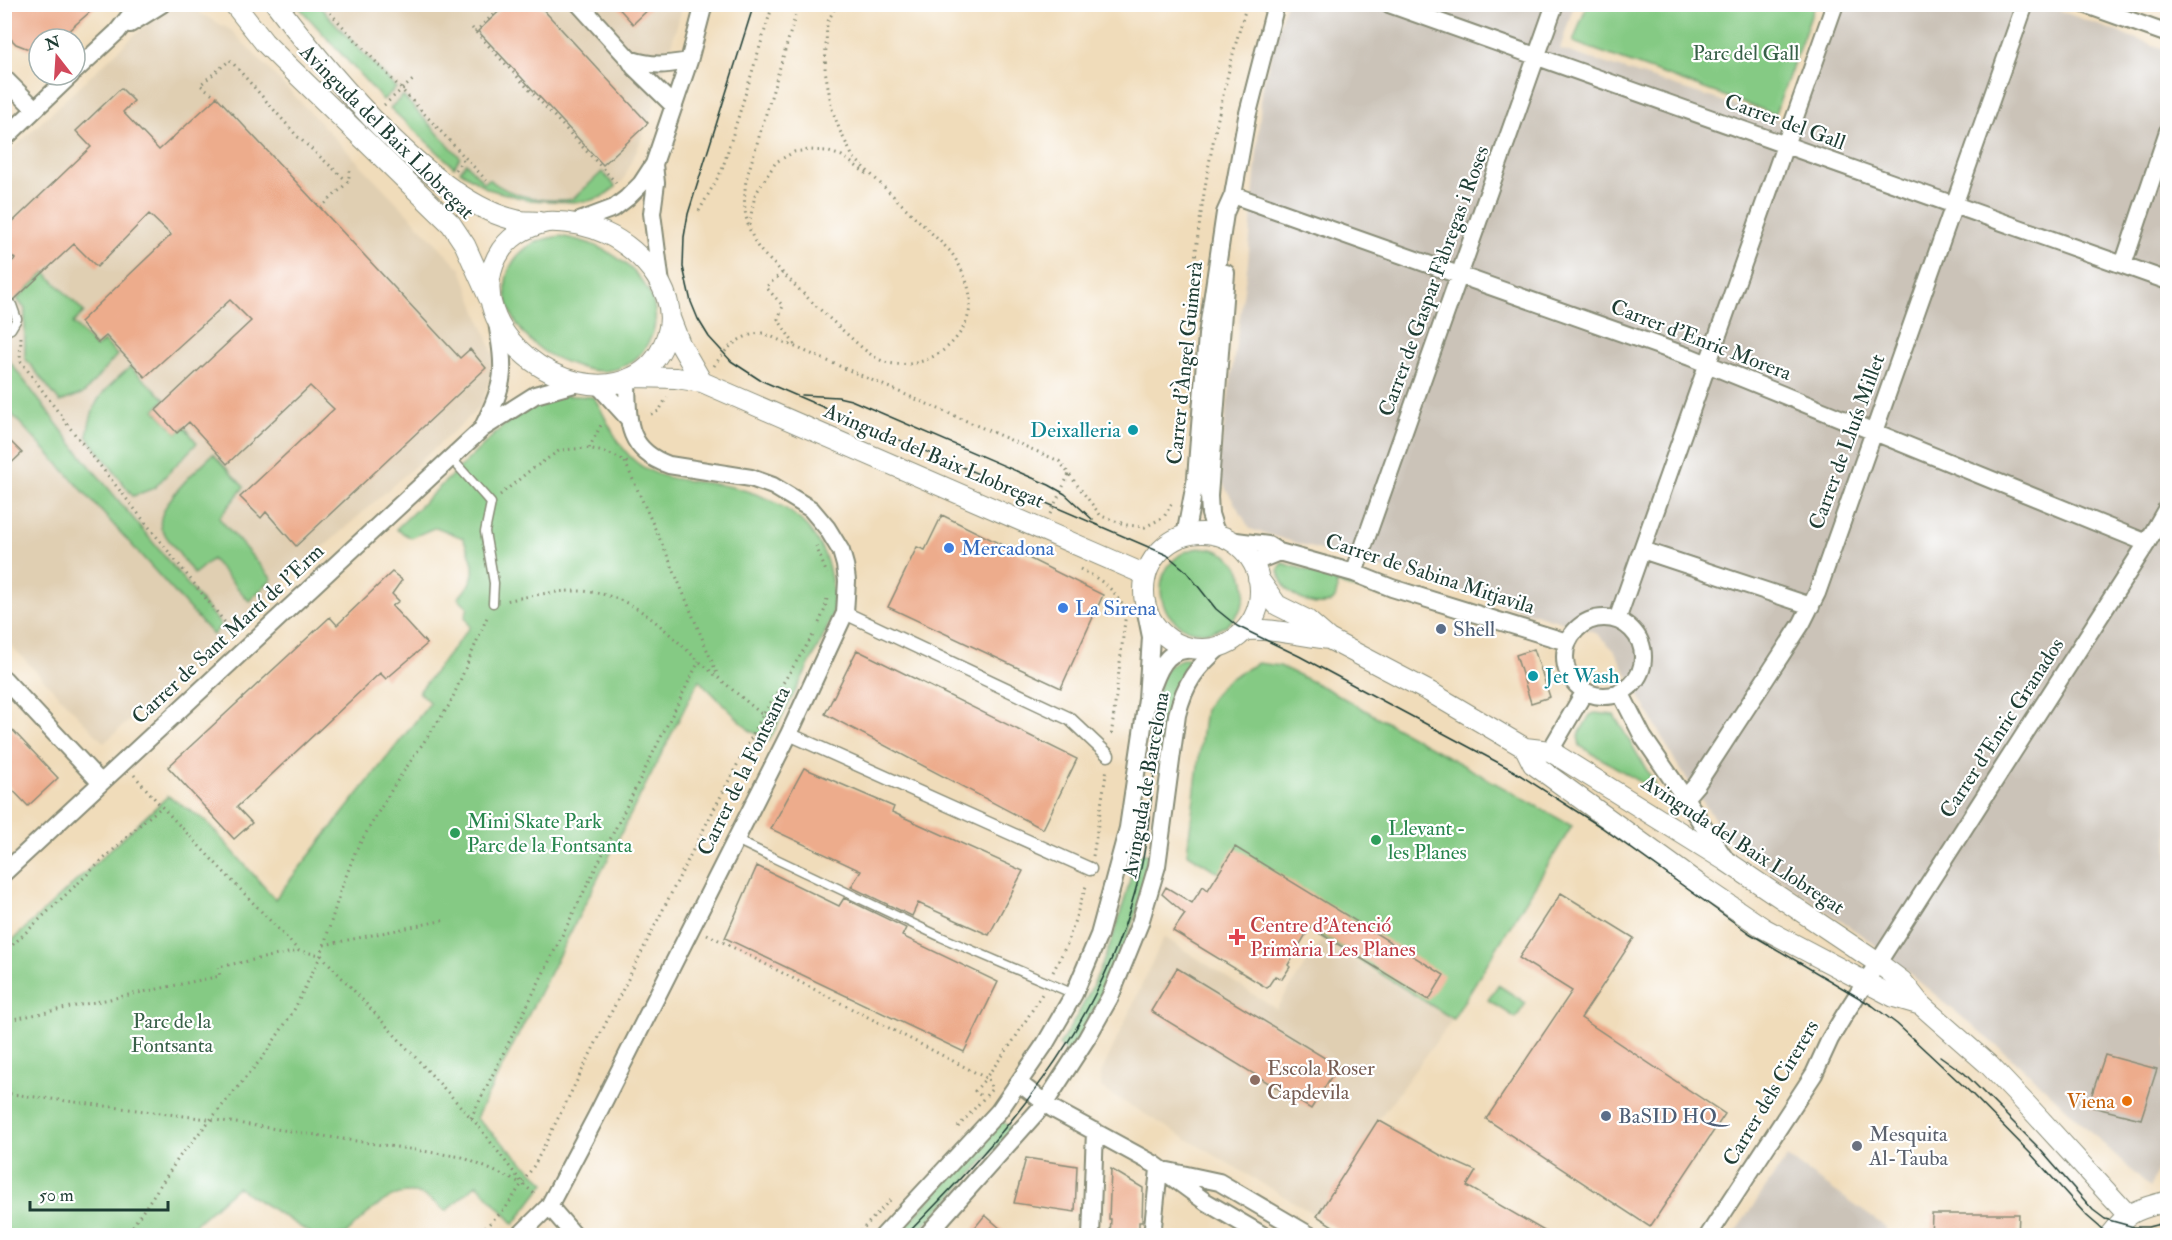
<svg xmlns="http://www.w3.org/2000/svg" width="2172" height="1240" viewBox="0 0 2172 1240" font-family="'IM FELL Double Pica',serif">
<rect width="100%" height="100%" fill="#fff"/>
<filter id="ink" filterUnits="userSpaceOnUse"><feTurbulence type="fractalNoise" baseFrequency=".0167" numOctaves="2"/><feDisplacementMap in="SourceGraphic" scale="12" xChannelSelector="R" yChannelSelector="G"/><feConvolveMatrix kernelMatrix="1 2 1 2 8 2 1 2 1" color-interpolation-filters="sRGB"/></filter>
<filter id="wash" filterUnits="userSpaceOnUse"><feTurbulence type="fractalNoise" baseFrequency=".008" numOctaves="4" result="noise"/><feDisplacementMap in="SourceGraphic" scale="24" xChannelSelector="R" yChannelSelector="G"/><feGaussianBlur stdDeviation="1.35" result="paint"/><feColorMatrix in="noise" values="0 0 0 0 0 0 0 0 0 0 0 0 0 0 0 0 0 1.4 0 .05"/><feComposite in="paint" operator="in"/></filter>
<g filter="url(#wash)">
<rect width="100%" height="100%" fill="#f0dcba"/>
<path fill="#e0cfb2" d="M180 5H185L231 30 461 269 496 361 481 407 104 743 5 639V156L160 11Z
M297 5H683L648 123 645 126 640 143 623 181 602 197 572 202 516 198 488 189 460 171 390 108Z
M1164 937 1276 1009 1321 941 1453 1019 1378 1120 1317 1216 1101 1088V1073Z"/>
<path fill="#cbc3b8" d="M1285 5H1574L1560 49 1790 123 1828 5H2044L2167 50 2168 1138 2150 1188 2019 1064 1870 941 1733 846 1676 763 1614 650 1595 632 1250 529 1217 474 1248 262 1262 88Z
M1787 1157 1887 1228 1880 1236 1733 1235Z"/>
<path fill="#85ca84" stroke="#52845c" stroke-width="1.5" d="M297 5H318L396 88 383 100Z
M1587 5V4L1815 5 1775 114 1573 42Z
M403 96 460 157 454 167 390 108Z
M466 163 484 183 489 179C510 197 546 203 573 199L602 172 616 187 602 197 588 201 572 202 528 200 488 189 460 171Z
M560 236C570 238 581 240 591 244 626 257 669 295 651 337 643 354 634 363 616 369 602 373 585 370 571 364 560 360 548 356 539 348 503 321 489 268 534 243 541 239 552 238 560 236Z
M45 272 84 312 73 323 96 348 104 341 117 355 84 393 60 402 25 358V309L17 299Z
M4 354 76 449 221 625 213 635 74 481 5 407Z
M130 367 165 399 155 410 177 433 185 427 197 443 154 488 133 496 87 436C93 397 102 393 130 367Z
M558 395 594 397C606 418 617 446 636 462 664 485 702 479 736 488 784 500 823 527 831 579 833 591 835 603 832 615 828 630 820 643 813 657 799 685 784 713 769 741L749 730 699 680 476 1118 545 1183 514 1224 477 1184 446 1211C439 1206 430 1198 422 1195 391 1184 365 1217 345 1235H313L237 1187 183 1235 5 1236V947L168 796 206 821 275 899 430 703 419 692 470 627 465 617 468 607 458 598C480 576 475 564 463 538L436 527 411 538 396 529 503 426 532 404Z
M213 454 244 487 219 518 272 579 249 601 212 559 194 574C189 566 163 534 161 528 155 506 198 468 213 454Z
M1161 590a42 42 0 1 1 84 0a42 42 0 1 1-84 0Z
M1282 563 1385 593 1384 597 1336 583C1343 617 1299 604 1286 588 1283 584 1280 577 1278 571Z
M1186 658 1194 660 1179 685 1167 756 1151 755C1153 738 1156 681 1165 670 1170 664 1178 660 1186 658Z
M1258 663 1280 666 1329 690 1572 826 1453 1019 1187 853 1205 709C1220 682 1230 677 1258 663Z
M1595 713 1614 715 1655 784 1652 789 1580 746 1578 736 1590 715Z
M1136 853 1153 855 1145 887 1116 969 1070 1054 1059 1045C1098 987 1122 921 1136 853Z
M1498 985 1526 1003 1516 1018 1488 1000Z
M1002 1121 1013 1130 915 1235 897 1236Z"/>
<g id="blocks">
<path fill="#edac8c" d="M4 4H99L59 39H39V53L16 44 4 32Z
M507 4H538L648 123 603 165 478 31Z
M615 4H654L633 24Z
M121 88 134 101 123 112 159 150 217 97 460 358 470 349 486 368 296 546 266 512 261 518 240 497 334 409 310 386 227 464 189 422 177 433 156 410 251 321 230 300 145 377 106 336 98 343 80 322 171 235 149 214 97 267 74 244 15 299 8 300 4 309V268L15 259 4 248V230L91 147 76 131Z
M4 435 22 453 4 470Z
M942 515 1103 595 1061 688 888 607 917 547 925 550Z
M392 572 402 580 392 594 399 601 392 606 427 644 386 679 380 673 237 807 252 823 234 839 168 767 330 617 337 625Z
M1534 649 1550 697 1531 703 1516 655Z
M857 650 1077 759 1043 829 825 714Z
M4 721 58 778 28 806 4 781Z
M804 768 894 807 892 812 1023 871 989 935 918 903 912 916 851 887 861 871 771 829Z
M1235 847 1444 975 1429 1000 1310 927 1288 965 1290 967 1282 979 1275 976 1267 988 1173 931 1185 914 1162 894 1166 887 1192 903 1203 886 1208 890Z
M757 866 839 906 844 898 906 928 902 936 998 982 964 1052 725 938Z
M1561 893 1634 938 1581 1018 1725 1114 1650 1227 1486 1119 1572 991 1519 958Z
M1177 968 1338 1066 1311 1109 1151 1011Z
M2105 1055 2157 1069 2141 1119 2088 1106Z
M1378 1120 1442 1156 1476 1171 1467 1186 1553 1236H1348L1317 1216Z
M1026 1158 1077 1166 1075 1212 1014 1203Z
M1111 1169 1143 1188 1142 1222H1139V1236H1110L1111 1219H1109Z
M1932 1214H2019L2018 1236H1931Z
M985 1215 1009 1236H968Z"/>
</g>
</g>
<g filter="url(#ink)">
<use href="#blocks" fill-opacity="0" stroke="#888c77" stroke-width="1.5"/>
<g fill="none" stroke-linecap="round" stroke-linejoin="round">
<defs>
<path id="service" d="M4 332 11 329 17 319 12 305
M451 458 491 503 485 532 494 583 493 603
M736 840 941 937 1074 994"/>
<path id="pedestrian" d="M845 613 1070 719 1108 755
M789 734 1090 869"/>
<path id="minor" d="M579 4 629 59 634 67 674 106
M1389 4 2168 281
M2084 4 2168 34
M130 24 162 4
M629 59C653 67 665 65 689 61
M75 71 117 32 139 4
M4 78 35 109
M4 139 71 75
M654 164 656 183 652 213 661 284
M1233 195 1690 357 2147 543
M574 223 614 208 627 198 641 184 654 164 689 61 704 4
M2123 265 2168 131
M598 385 628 418
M483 427C506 381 505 372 497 322
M1185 536 1196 478 1207 335 1225 213 1233 195 1247 117 1276 4
M1217 536 1210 514 1209 496 1226 273
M1228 540 1268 545 1279 552 1354 573 1392 588 1567 642
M1642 550 1811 606
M1254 566 1262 559 1279 552
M1354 573 1555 4
M1565 657a39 39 0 1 1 78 0a39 39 0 1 1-78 0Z
M1617 620 1835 4
M4 679 101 783
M1153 685C1162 661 1169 649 1196 649
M1620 692 1643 737 1685 798
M1550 751 1585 691
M1725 859 1685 798 1697 784 1802 623 1817 593 2025 4
M4 873 483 428 535 395 578 383
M1019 1083 1053 1109 1154 1164 1206 1202 1264 1236
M1168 1171 1219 1182 1311 1236
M549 1206 575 1236
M519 1236 549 1206 597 1115 789 734 845 613 847 581 845 565 841 551 827 528 811 509 773 486 751 478 669 465C625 450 628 419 627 379
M883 1236 999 1111 1045 1044 1074 994 1099 935 1128 828 1147 699 1151 637 1145 607
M926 1236 1045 1103 1087 1038 1110 997 1140 923 1157 866 1177 715C1185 682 1197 667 1222 645
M1091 1236 1095 1131
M1152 1236 1159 1169
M1708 1236 1814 1074 1830 1039 1845 1014 2147 543 2168 506"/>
<path id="tertiary" d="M234 4 264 42 282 60 451 224 465 245 489 298
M276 4C326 70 434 203 516 220 523 222 531 221 539 222
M547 222C567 221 586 225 605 233 643 250 684 297 665 341 659 357 648 370 633 377 567 410 460 329 497 257 508 236 526 227 547 222Z
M670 318 680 344 702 382
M633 377 676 378 702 382 1146 575
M1144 591a58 58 0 1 1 116 0a58 58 0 1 1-116 0Z
M1258 578 1277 605 1307 620 1329 639 1430 692 1525 748 1550 751 1726 861 1878 963 1902 981 1921 1005 1989 1065 2028 1106 2128 1215
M1245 630C1274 628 1300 636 1329 639
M1525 748 1533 764 1700 885 1765 929 1894 997 1921 1005
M2109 1236C2130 1209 2137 1210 2168 1201"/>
</defs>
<use href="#service" stroke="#888c77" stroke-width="11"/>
<use href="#pedestrian" stroke="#888c77" stroke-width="15"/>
<use href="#minor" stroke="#888c77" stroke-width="20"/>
<use href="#tertiary" stroke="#888c77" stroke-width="22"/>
<path stroke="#888c77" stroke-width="3" stroke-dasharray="1.5 4.5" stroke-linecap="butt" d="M322 4 487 181
M450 4 458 13 468 4
M799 4 746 180C743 205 744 219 755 242 759 251 769 259 776 266 799 290 823 313 848 335 859 345 871 357 885 362 922 373 965 345 970 307 972 287 961 267 951 252L853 157 840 131 832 109 825 70 827 23 837 4
M472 28 618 185
M475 32 504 4
M217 97 200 85 230 60 297 136 348 182
M384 105 414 79
M455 170 465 157
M321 208 348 182 350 171
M699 211 722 170 773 4
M749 225 755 195 776 162 794 152 810 150 826 151 842 156 867 174
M4 258 10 264
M782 273 766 287 783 306 778 319 796 347
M1188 333C1196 222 1215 111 1247 4
M21 337 20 360 70 428 235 635
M714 366C726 348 740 334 763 333L1059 461 1101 516 1127 525 1145 527 1164 517 1173 501
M651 414 659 411 667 397
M589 448 602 423
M625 462 671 564 718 676
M500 495 528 472 560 450 589 448 610 454 631 464
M1050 514 1069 474
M816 546 827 574
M1080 569C1101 579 1117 591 1126 612L1111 738
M819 623 825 609 827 598
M776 724 763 715 815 632
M134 775 162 807 299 951 321 955 475 1122 523 1184 537 1196
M1093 856 1107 768
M707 934 986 1078 975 1091 981 1096
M324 945 445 920
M4 953 145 820 162 807
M1053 972 1067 944 1087 883
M4 1021 220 976 218 967 298 951
M4 1093 223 1121 462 1157 521 1183
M471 1118 699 661
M958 1127 992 1089 987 1076 1012 1043 1042 994
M126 1236 180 1156 263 1057 293 1012 321 955 340 892 356 850 395 784 450 704 488 615
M476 1236 505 1209 535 1164 696 844 763 715C742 698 721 680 700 662 663 629 636 595 582 591 556 590 530 596 505 601
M856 1236 892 1198"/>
<use href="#service" stroke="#fff" stroke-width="8"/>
<use href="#pedestrian" stroke="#fff" stroke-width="12"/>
<use href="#minor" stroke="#fff" stroke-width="16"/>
<use href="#tertiary" stroke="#fff" stroke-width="20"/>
<path stroke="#1f3d34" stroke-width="1.5" d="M754 4 688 214 684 237 683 267 691 302 698 319 709 337 731 361 760 380 1167 555 1186 571 1216 609 1237 626 1299 656 1512 770 1601 827 1749 933 1873 1006 1897 1024 1972 1094 2030 1153 2087 1216 2110 1236
M802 395 838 397 851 400 1049 485 1065 494 1093 520
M1940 1056 1964 1073 2037 1146 2093 1210 2105 1219 2134 1227H2148L2168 1222
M905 1236C1006 1134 1096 1033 1135 892 1147 851 1150 808 1155 766"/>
</g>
</g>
<g fill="#0f9aa8" stroke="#fff" stroke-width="2">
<circle cx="1133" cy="430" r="6"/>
<circle cx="1533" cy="676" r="6"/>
</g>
<g fill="#3f7fe0" stroke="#fff" stroke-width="2">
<circle cx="949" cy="548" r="6"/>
<circle cx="1063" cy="608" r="6"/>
</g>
<g fill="#5c6f8a" stroke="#fff" stroke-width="2">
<circle cx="1441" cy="629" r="6"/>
<circle cx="1606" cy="1116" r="6"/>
</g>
<g fill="#2e9e5b" stroke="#fff" stroke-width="2">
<circle cx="455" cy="833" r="6"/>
<circle cx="1376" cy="840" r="6"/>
</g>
<path fill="#e0444e" stroke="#fff" stroke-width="2" d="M1234 928h6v6h6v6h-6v6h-6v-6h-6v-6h6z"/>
<circle fill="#8d6e63" stroke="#fff" stroke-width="2" cx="1255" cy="1080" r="6"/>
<circle fill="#e8710a" stroke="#fff" stroke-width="2" cx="2127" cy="1101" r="6"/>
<circle fill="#6b7280" stroke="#fff" stroke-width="2" cx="1857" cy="1146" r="6"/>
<g text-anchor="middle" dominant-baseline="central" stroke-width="4.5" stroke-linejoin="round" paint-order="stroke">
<g font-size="21" fill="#386048" stroke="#fff">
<text x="1746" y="53">Parc del Gall</text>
<text x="172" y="1021">Parc de la<tspan x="172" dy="24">Fontsanta</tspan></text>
</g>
<g font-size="21" fill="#1f3d34" stroke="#fff">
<text transform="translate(1785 122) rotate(20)">Carrer del Gall</text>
<text transform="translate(387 132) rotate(45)">Avinguda del Baix Llobregat</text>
<text transform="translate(1434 281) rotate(-70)">Carrer de Gaspar Fàbregas i Roses</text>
<text transform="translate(1701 340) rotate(21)">Carrer d'Enric Morera</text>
<text transform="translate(1185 363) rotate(-84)">Carrer d'Àngel Guimerà</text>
<text transform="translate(1847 442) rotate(-70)">Carrer de Lluís Millet</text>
<text transform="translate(934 456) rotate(23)">Avinguda del Baix Llobregat</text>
<text transform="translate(1430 574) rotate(18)">Carrer de Sabina Mitjavila</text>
<text transform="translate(228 634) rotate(-43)">Carrer de Sant Martí de l'Erm</text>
<text transform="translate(2002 728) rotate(-57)">Carrer d'Enric Granados</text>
<text transform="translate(744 771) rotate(-64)">Carrer de la Fontsanta</text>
<text transform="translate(1146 785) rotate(-80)">Avinguda de Barcelona</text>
<text transform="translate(1743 845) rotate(33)">Avinguda del Baix Llobregat</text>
<text transform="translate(1771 1093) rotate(-59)">Carrer dels Cirerers</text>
</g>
<g font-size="21" fill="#0d838f" stroke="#fff" text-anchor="end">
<text x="1121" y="430">Deixalleria</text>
<text x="1545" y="676" text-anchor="start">Jet Wash</text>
</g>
<g font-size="21" fill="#366cbe" stroke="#fff" text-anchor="start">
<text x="961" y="548">Mercadona</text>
<text x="1075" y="608">La Sirena</text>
</g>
<g font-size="21" fill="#4e5e75" stroke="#fff" text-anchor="start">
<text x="1453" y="629">Shell</text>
<text x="1618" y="1116">BaSID HQ</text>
</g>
<g font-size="21" fill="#27864d" stroke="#fff" text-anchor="start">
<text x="467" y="821">Mini Skate Park<tspan x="467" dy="24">Parc de la Fontsanta</tspan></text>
<text x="1388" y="828">Llevant -<tspan x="1388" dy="24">les Planes</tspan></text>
</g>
<g font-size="21" fill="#be3a42" stroke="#fff" text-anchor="start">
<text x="1250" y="925">Centre d'Atenció<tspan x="1250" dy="24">Primària Les Planes</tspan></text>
</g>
<g font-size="21" fill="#785e54" stroke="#fff" text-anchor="start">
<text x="1267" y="1068">Escola Roser<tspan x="1267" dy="24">Capdevila</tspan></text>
</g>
<g font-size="21" fill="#c56008" stroke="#fff" text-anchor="end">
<text x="2115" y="1101">Viena</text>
</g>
<g font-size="21" fill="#5b616d" stroke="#fff" text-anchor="start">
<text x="1869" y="1134">Mesquita<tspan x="1869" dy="24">Al-Tauba</tspan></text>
</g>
</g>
<rect width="2172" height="1240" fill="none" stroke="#fff" stroke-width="24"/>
<g transform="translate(57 57) rotate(343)"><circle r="28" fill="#ffffff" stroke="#a5b1ae" stroke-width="1.5"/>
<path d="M0-4.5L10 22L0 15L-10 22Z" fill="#d1495b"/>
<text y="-9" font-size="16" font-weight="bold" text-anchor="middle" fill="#1f3d34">N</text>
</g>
<path d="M30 1201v9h138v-9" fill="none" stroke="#1f3d34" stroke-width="3"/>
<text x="39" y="1201" font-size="18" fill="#1f3d34" stroke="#ffffff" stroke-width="4.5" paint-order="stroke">50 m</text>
</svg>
